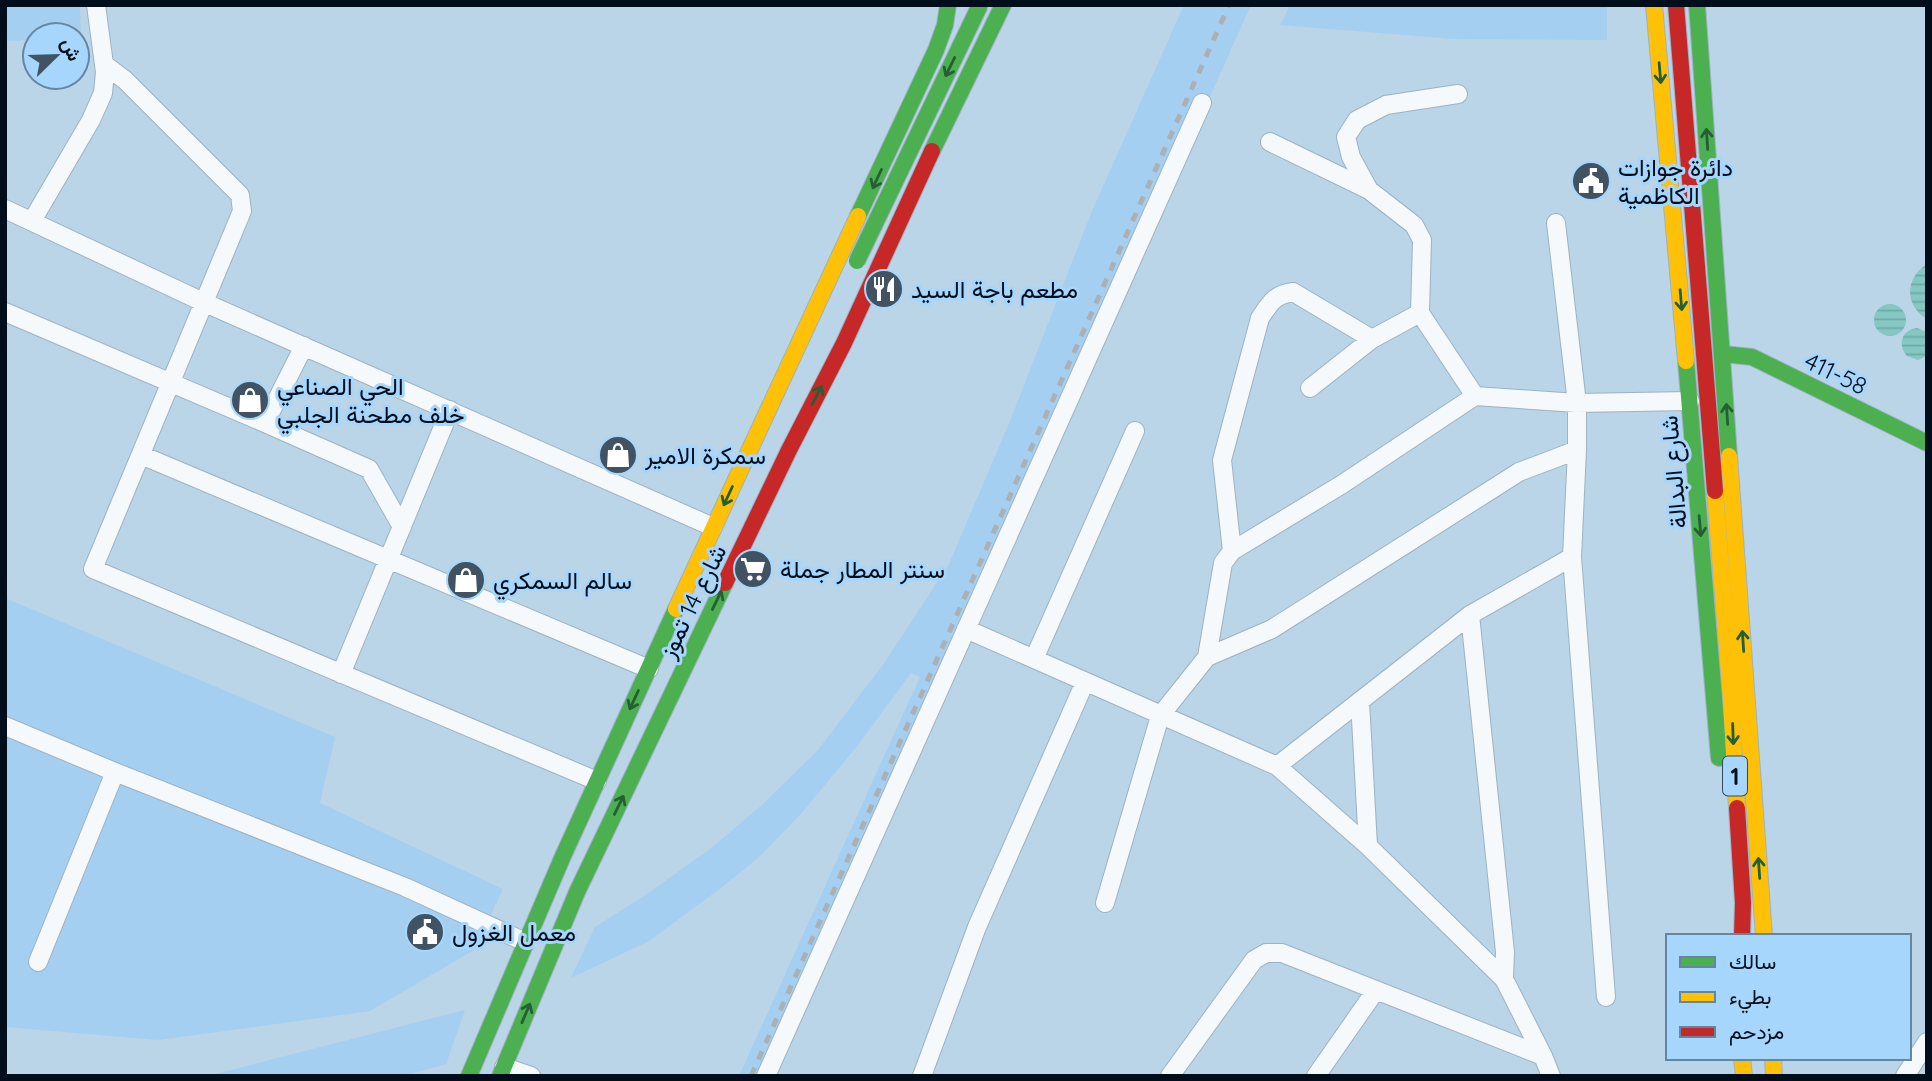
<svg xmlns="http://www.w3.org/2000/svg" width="1932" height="1081" viewBox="0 0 1932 1081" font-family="Quicksand,Vazirmatn,sans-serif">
<defs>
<pattern id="water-rules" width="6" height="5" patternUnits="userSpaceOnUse" patternTransform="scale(1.75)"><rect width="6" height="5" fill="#84c7c3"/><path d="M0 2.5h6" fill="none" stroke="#70aaa7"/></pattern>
</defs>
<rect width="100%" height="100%" fill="#bad4e8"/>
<path fill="#a5cff0" d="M5 5H80L81 36 77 37V35H35V40L5 41Z
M1184 5H1251L771 1076H739L920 677 911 673 858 745 800 815 759 857 721 888 649 941 571 978 595 927 644 896 710 849 763 804 818 750 885 662 949 564 1010 421 1092 211Z
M1290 5H1607V40L1454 39 1280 25Z
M5 598 335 737 320 803 503 889 474 950 370 1011 159 1040 5 1027Z
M465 1010 446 1064 404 1076H162L211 1075Z"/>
<path fill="url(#water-rules)" d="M1927 264V319C1904 305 1905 278 1927 264Z
M1874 320a16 16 0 1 1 32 0a16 16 0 1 1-32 0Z
M1917 328 1927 332V356L1918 360 1907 356C1897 344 1902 330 1917 328Z"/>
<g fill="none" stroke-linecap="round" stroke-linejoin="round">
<defs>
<path id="street" d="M105 65 125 80 240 195 242 211 93 569 597 781
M1458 94 1386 105 1357 120 1346 137 1351 157 1369 190 1414 225 1422 240 1420 313 1475 396
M1270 142 1369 190
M5 209 203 302 713 527
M32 221 91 120 103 93 105 72 96 5
M1556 223 1577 403V450L1572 557 1606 997
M5 312 265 423 369 469 402 527
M1310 388 1372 339 1420 313
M265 423 304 346
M141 455 649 669
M1232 551 1222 460 1260 318C1271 302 1274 295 1293 292L1372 339
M1470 615 1505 952 1504 979
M966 629 1277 766 1368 846 1504 979 1543 1056 1551 1076
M1207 657 1223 563 1232 551 1341 485 1475 396 1577 403 1690 401
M1034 659 1135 431
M341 674 450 410
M1360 701 1368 846
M5 726 115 772 405 887 525 942
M1277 766 1470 615 1572 557
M1105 903 1160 716 1207 657 1272 629 1519 472 1577 450
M38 962 115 772
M504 1067 531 1076
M766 1076 1202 103
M922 1076 977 927 1085 682
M1170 1076 1254 960 1266 953H1282L1543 1056
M1316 1076 1376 990
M1905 1076 1927 1042"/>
<path id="fast" d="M1697 5 1729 456
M932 151 1003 5
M858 216 936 50 945 25 948 5
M1723 354 1752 357 1927 443
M1686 361 1719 758
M469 1076 563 856 676 609
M500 1076 577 892 725 583"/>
<path id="slow" d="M1654 5 1686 361
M1729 456 1764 936
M1715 491 1731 699 1737 808
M676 609 858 216
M1742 1058 1744 1076
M1773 1058 1774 1076"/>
<path id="jam" d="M1676 5 1715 491
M725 583 789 450 844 343 932 151
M1737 808 1743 903 1742 936"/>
</defs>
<use href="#street" stroke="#9db2c2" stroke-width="20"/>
<use href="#fast" stroke="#9db2c2" stroke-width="18"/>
<use href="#slow" stroke="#9db2c2" stroke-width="18"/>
<use href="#jam" stroke="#9db2c2" stroke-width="18"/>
<use href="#street" stroke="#f5f9fc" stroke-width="18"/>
<use href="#fast" stroke="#4caf50" stroke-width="16"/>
<use href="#slow" stroke="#ffc107" stroke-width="16"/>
<use href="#jam" stroke="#c62828" stroke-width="16"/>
<path stroke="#abb0b5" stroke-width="5" stroke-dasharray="9 9" stroke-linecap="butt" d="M751 1076 1229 5"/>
<defs>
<path id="fast-bridge" d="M857 261 980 5"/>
</defs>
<use href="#fast-bridge" stroke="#9db2c2" stroke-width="18" stroke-linecap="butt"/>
<use href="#fast-bridge" stroke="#4caf50" stroke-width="16"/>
</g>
<defs><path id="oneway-shaft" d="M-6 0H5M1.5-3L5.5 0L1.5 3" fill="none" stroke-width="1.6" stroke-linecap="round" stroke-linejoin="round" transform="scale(1.75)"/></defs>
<g stroke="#265e35">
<use href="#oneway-shaft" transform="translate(950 67) rotate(116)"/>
<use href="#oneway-shaft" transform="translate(1660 73) rotate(85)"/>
<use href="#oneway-shaft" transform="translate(1707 139) rotate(-94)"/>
<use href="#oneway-shaft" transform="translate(877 179) rotate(115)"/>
<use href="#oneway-shaft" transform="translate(1681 300) rotate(85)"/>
<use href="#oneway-shaft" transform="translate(817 395) rotate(-63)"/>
<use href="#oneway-shaft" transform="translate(1727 414) rotate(-94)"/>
<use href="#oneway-shaft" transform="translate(728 496) rotate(115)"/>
<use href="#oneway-shaft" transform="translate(1700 526) rotate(85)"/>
<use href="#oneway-shaft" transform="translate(717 600) rotate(-64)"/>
<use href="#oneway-shaft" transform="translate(1743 641) rotate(-94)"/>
<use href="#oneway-shaft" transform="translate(634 700) rotate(115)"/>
<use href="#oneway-shaft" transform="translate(1733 734) rotate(88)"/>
<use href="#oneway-shaft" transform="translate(619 805) rotate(-64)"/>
<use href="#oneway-shaft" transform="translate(1759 868) rotate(-94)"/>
<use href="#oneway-shaft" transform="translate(526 1013) rotate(-67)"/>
</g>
<defs>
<symbol id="civic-disc" viewBox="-11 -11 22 22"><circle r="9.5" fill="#415362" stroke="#a6d6fc"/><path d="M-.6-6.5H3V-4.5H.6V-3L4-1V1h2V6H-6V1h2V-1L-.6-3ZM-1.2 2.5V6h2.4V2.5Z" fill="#fff"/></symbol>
<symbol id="restaurant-disc" viewBox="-11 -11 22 22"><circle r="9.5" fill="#415362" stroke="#a6d6fc"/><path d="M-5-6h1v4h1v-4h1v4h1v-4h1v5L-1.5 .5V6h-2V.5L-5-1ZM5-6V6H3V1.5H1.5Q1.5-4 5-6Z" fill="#fff"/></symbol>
<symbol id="shop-disc" viewBox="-11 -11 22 22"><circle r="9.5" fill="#415362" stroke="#a6d6fc"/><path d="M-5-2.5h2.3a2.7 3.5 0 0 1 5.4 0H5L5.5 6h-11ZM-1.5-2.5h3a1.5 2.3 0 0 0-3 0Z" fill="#fff"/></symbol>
<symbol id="supermarket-disc" viewBox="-11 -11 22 22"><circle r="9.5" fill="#415362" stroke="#a6d6fc"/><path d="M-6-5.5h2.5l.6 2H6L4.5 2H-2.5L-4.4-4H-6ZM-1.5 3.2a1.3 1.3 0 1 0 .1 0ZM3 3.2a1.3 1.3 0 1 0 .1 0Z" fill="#fff"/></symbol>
</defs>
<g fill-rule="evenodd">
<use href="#civic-disc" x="1569" y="159" width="44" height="44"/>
<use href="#restaurant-disc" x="862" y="267" width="44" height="44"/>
<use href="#shop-disc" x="228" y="378" width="44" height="44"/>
<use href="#shop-disc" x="596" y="433" width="44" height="44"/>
<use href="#supermarket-disc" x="731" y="547" width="44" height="44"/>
<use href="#shop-disc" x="444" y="558" width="44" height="44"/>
<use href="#civic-disc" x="403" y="910" width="44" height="44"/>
</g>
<g text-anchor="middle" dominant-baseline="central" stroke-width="6" stroke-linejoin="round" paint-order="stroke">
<rect fill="#a6d6fc" stroke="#32495e" stroke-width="2" x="1723" y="756.5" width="24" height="39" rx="5"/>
<g font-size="23" font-weight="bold" fill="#000d1a">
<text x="1735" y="776">1</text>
</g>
<g font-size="24" fill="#000d1a" stroke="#a6d6fc" text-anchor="start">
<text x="1618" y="167">دائرة جوازات<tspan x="1618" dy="28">الكاظمية</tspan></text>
<text x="911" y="289">مطعم باجة السيد</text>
<text x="277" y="386">الحي الصناعي<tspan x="277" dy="28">خلف مطحنة الجلبي</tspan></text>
<text x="645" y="455">سمكرة الامير</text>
<text x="780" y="569">سنتر المطار جملة</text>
<text x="493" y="580">سالم السمكري</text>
<text x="452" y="932">معمل الغزول</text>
</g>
<g font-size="24" fill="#000d1a" stroke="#a6d6fc">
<text transform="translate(1836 373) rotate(26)">411-58</text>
<text transform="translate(1673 472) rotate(-95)">شارع البدالة</text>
<text transform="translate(692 601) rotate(-64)">شارع 14 تموز</text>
</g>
</g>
<rect width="1932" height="1081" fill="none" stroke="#000d1a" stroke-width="14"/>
<rect x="1666" y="934" width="245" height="126" fill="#a6d6fc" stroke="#6486a2" stroke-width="2"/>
<rect x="1680" y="957" width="35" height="10" fill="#4caf50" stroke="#6486a2" stroke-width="2"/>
<text x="1729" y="969" font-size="21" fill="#000d1a">سالك</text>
<rect x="1680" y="992" width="35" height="10" fill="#ffc107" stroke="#6486a2" stroke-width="2"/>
<text x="1729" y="1004" font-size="21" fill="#000d1a">بطيء</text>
<rect x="1680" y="1027" width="35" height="10" fill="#c62828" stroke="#6486a2" stroke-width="2"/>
<text x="1729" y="1039" font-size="21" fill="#000d1a">مزدحم</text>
<g transform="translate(56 56) rotate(67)"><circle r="33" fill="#a6d6fc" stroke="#6486a2" stroke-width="2"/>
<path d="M0-5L12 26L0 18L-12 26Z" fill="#415362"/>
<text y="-10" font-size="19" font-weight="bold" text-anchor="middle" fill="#000d1a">ش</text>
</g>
</svg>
